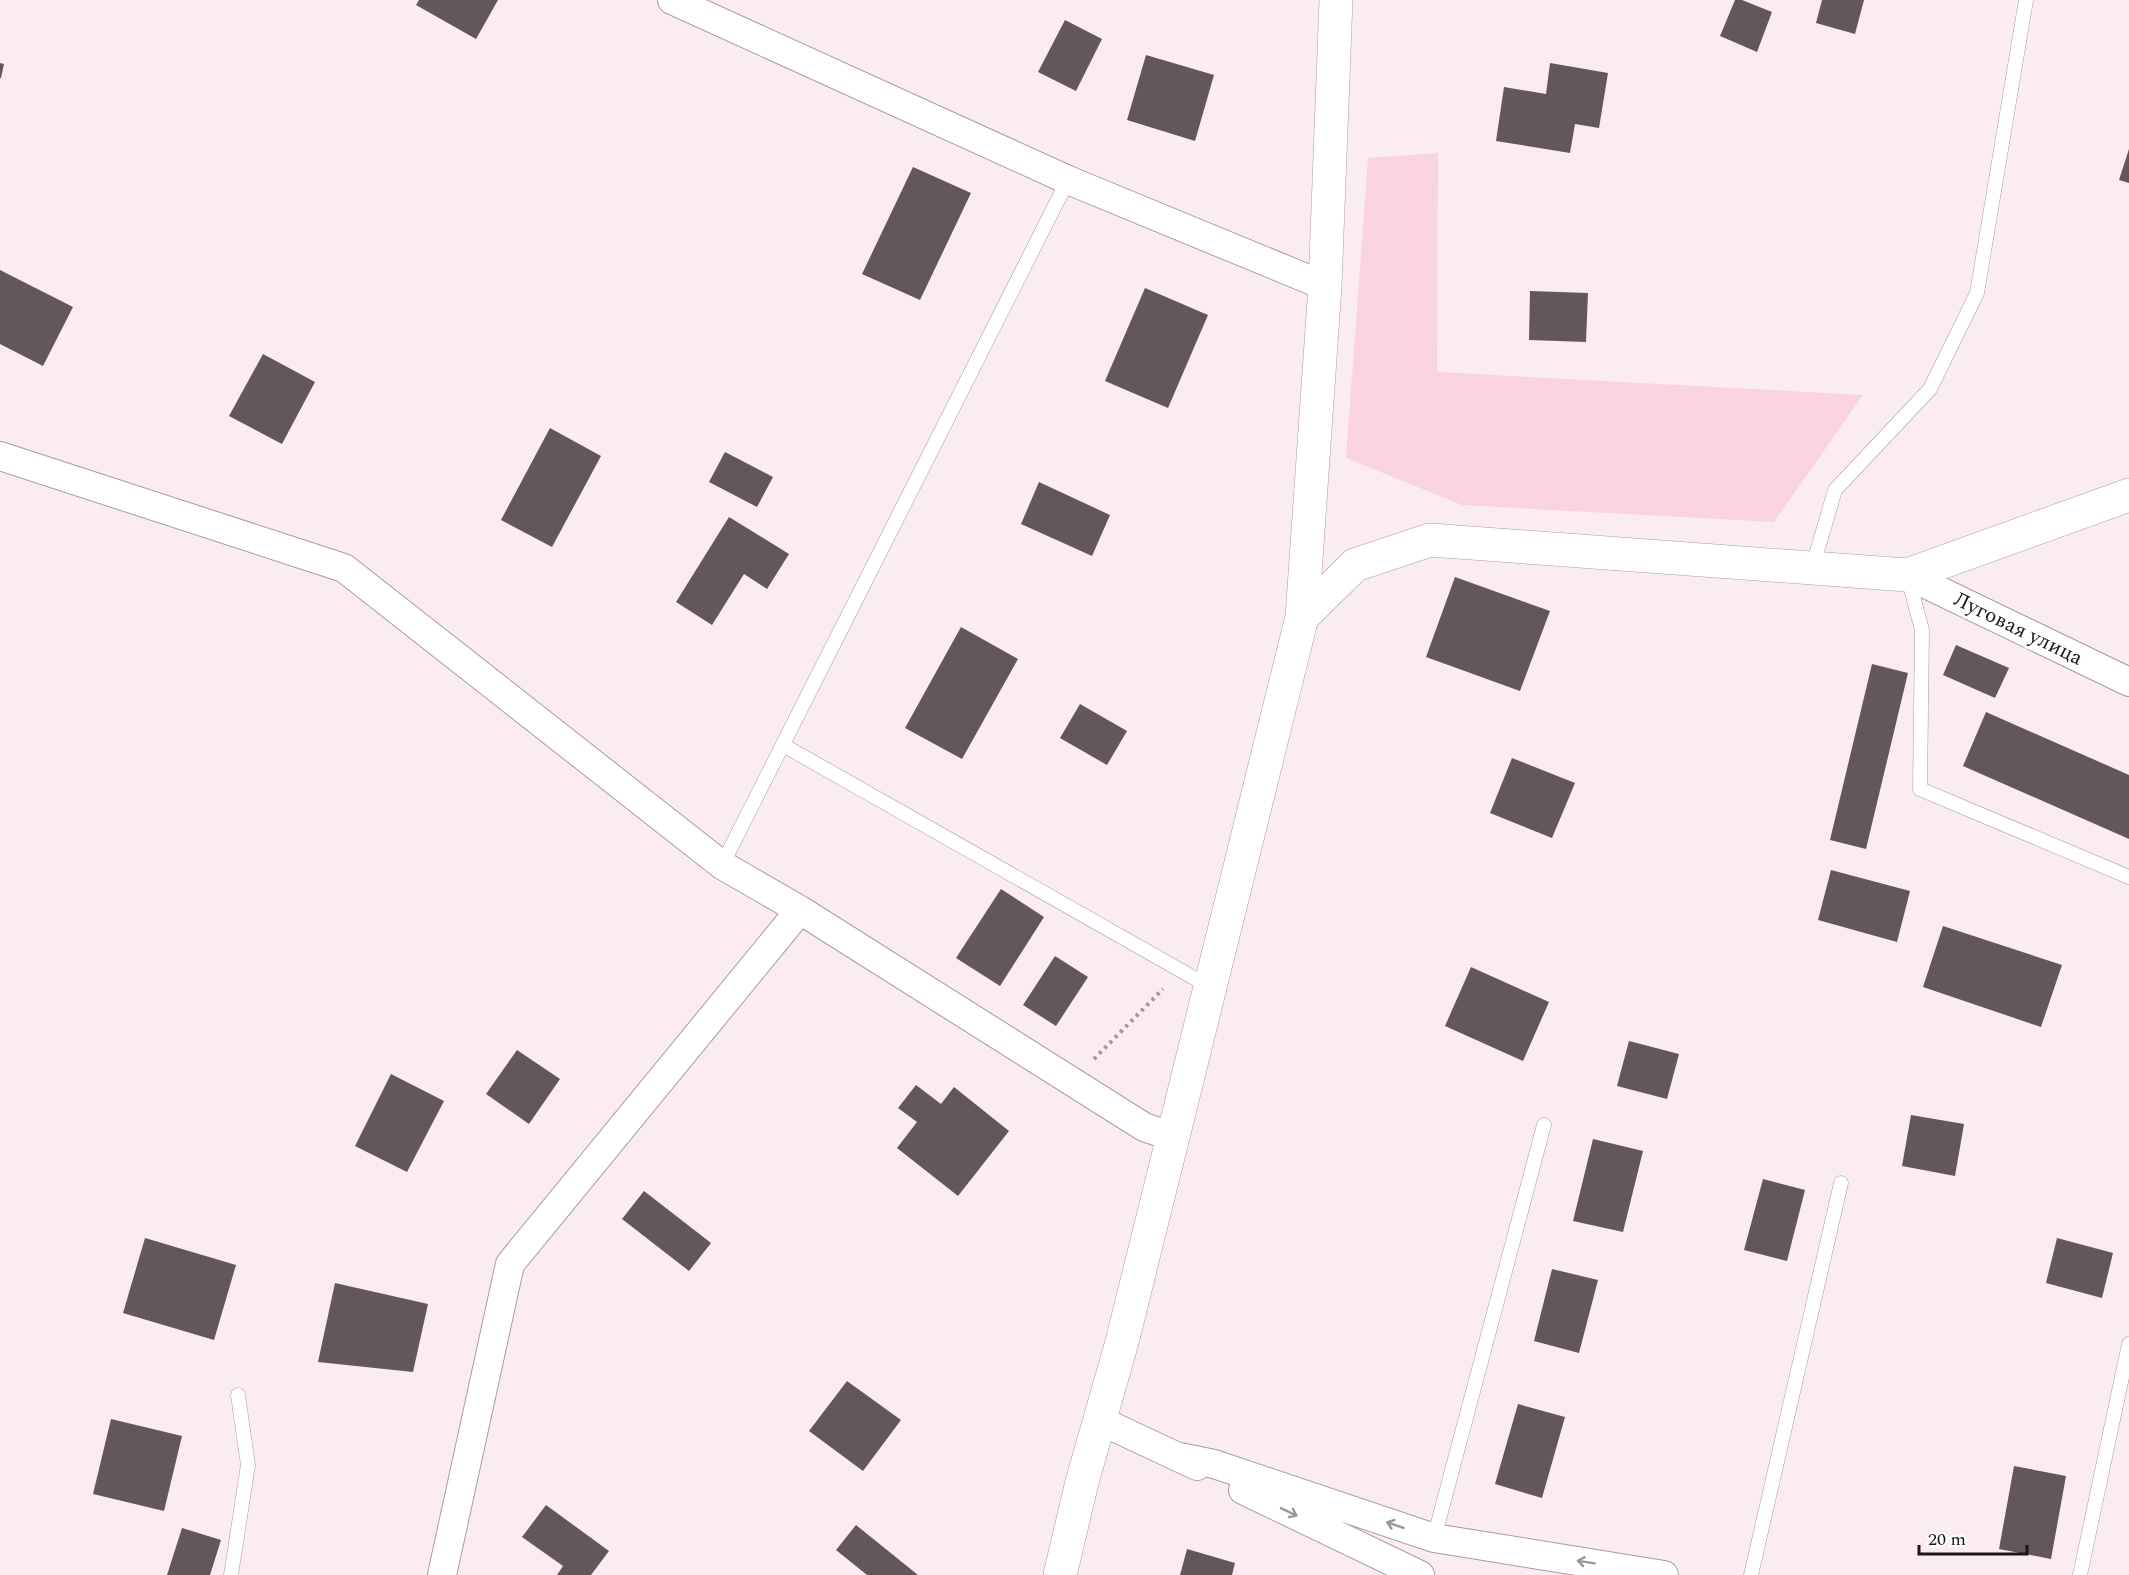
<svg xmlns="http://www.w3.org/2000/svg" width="2129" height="1575" viewBox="0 0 2129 1575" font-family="Spectral,serif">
<rect width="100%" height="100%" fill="#fbecf1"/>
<path fill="#f9d3e0" d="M1438 153 1437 372 1863 395 1774 522 1462 505 1346 458 1368 158Z"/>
<path fill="#63575b" d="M419 0H498L476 39 416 5Z
M1735 0H1742L1772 12 1757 52 1720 36Z
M1822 0H1864L1855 34 1816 23Z
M1065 20 1102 39 1076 91 1038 72Z
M1146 55 1214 75 1195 141 1127 120Z
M0 63 4 64 1 78H0Z
M1550 63 1608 73 1599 128 1575 124 1570 153 1496 141 1504 87 1546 94Z
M2129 149V183L2119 180Z
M913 167 971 193 920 300 862 274Z
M0 270 73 307 43 366 0 344Z
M1145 288 1208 315 1168 408 1105 381Z
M1530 291 1588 293 1586 342 1529 340Z
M263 354 315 382 282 444 229 416Z
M550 428 601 456 552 547 501 520Z
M725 452 773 477 757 507 709 482Z
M1039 482 1110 515 1092 556 1021 524Z
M729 517 789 554 767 589 744 574 712 625 676 602Z
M1455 577 1550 611 1520 691 1426 657Z
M961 627 1018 659 962 759 905 728Z
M1956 645 2009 668 1995 698 1943 675Z
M1872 664 1908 673 1866 849 1830 840Z
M1080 704 1127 731 1107 765 1060 738Z
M1986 712 2129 775V839L1963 766Z
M1512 758 1575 783 1552 838 1490 813Z
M1831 870 1910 891 1897 942 1818 920Z
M1001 889 1044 917 1000 986 956 958Z
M1943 926 2062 965 2041 1027 1923 987Z
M1055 956 1088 977 1056 1026 1023 1005Z
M1471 967 1549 1002 1523 1061 1445 1026Z
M1629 1041 1679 1054 1667 1099 1617 1086Z
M517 1050 560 1079 529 1124 486 1094Z
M391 1074 444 1101 407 1172 355 1146Z
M916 1085 941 1104 954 1087 1009 1131 958 1196 897 1148 917 1122 898 1108Z
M1911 1115 1964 1124 1955 1176 1902 1166Z
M1593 1139 1643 1151 1623 1232 1573 1221Z
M1763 1179 1805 1190 1787 1261 1744 1250Z
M644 1191 711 1243 689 1271 622 1219Z
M145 1238 236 1265 214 1340 123 1313Z
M2057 1238 2113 1253 2102 1298 2046 1283Z
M1552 1269 1598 1280 1579 1353 1534 1341Z
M335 1283 428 1304 413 1372 318 1362Z
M847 1381 901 1420 863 1471 809 1431Z
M1518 1404 1565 1417 1542 1498 1495 1484Z
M111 1419 182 1436 164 1511 93 1494Z
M2014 1466 2066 1476 2051 1559 1999 1549Z
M546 1505 609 1551 591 1575H557L563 1566 522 1537Z
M856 1525 918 1575H867L836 1550Z
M182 1528 221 1540 210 1575H167Z
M1187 1549 1235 1563 1232 1575H1180Z"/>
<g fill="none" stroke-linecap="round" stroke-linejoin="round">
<defs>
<path id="lane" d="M1812 569 1835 490 1930 389 1977 293 2026 0
M1908 577 1922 630 1920 789 2129 877
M783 745 1210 987
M722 865 1068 180
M1434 1538 1544 1125
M231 1575 248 1465 238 1395
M1751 1575 1841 1183
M2080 1575 2129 1344"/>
<path id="street" d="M672 0 1068 180 1325 286
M0 456 344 568 722 865 800 910 1144 1127 1173 1137
M1907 575 2129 682
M1101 1421 1197 1466
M1180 1457 1214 1464 1434 1538 1664 1575
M1243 1490 1420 1575
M442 1575 510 1264 800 910"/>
<path id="secondary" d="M1302 617 1355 565 1430 540 1907 575 2129 495
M1060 1575 1082 1482 1122 1342 1302 617 1325 286 1336 0"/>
</defs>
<use href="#lane" stroke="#a99ba0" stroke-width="15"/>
<use href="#street" stroke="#a99ba0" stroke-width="30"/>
<use href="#secondary" stroke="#a99ba0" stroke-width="34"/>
<path stroke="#a09599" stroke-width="4" stroke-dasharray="3 4.5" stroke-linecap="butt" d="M1094 1059 1163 989"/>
<use href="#lane" stroke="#fff" stroke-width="14"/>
<use href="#street" stroke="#fff" stroke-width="28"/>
<use href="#secondary" stroke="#fff" stroke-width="33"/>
</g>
<defs><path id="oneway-shaft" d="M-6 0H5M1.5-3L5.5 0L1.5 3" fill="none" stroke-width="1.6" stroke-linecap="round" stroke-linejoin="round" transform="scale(1.5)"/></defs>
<g stroke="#999797">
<use href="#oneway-shaft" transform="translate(1289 1512) rotate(26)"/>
<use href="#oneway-shaft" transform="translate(1395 1525) rotate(-161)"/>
<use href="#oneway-shaft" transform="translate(1586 1562) rotate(-171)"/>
</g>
<g text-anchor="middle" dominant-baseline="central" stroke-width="6" stroke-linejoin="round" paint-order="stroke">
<g font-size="21" fill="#1c1718" stroke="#fefefe">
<text transform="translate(2018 629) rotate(26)">Луговая улица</text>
</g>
</g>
<path d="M1919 1545v9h108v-9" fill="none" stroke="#1c1718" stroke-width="3"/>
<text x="1928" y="1545" font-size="18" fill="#1c1718" stroke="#fefefe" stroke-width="4.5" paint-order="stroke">20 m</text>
</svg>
